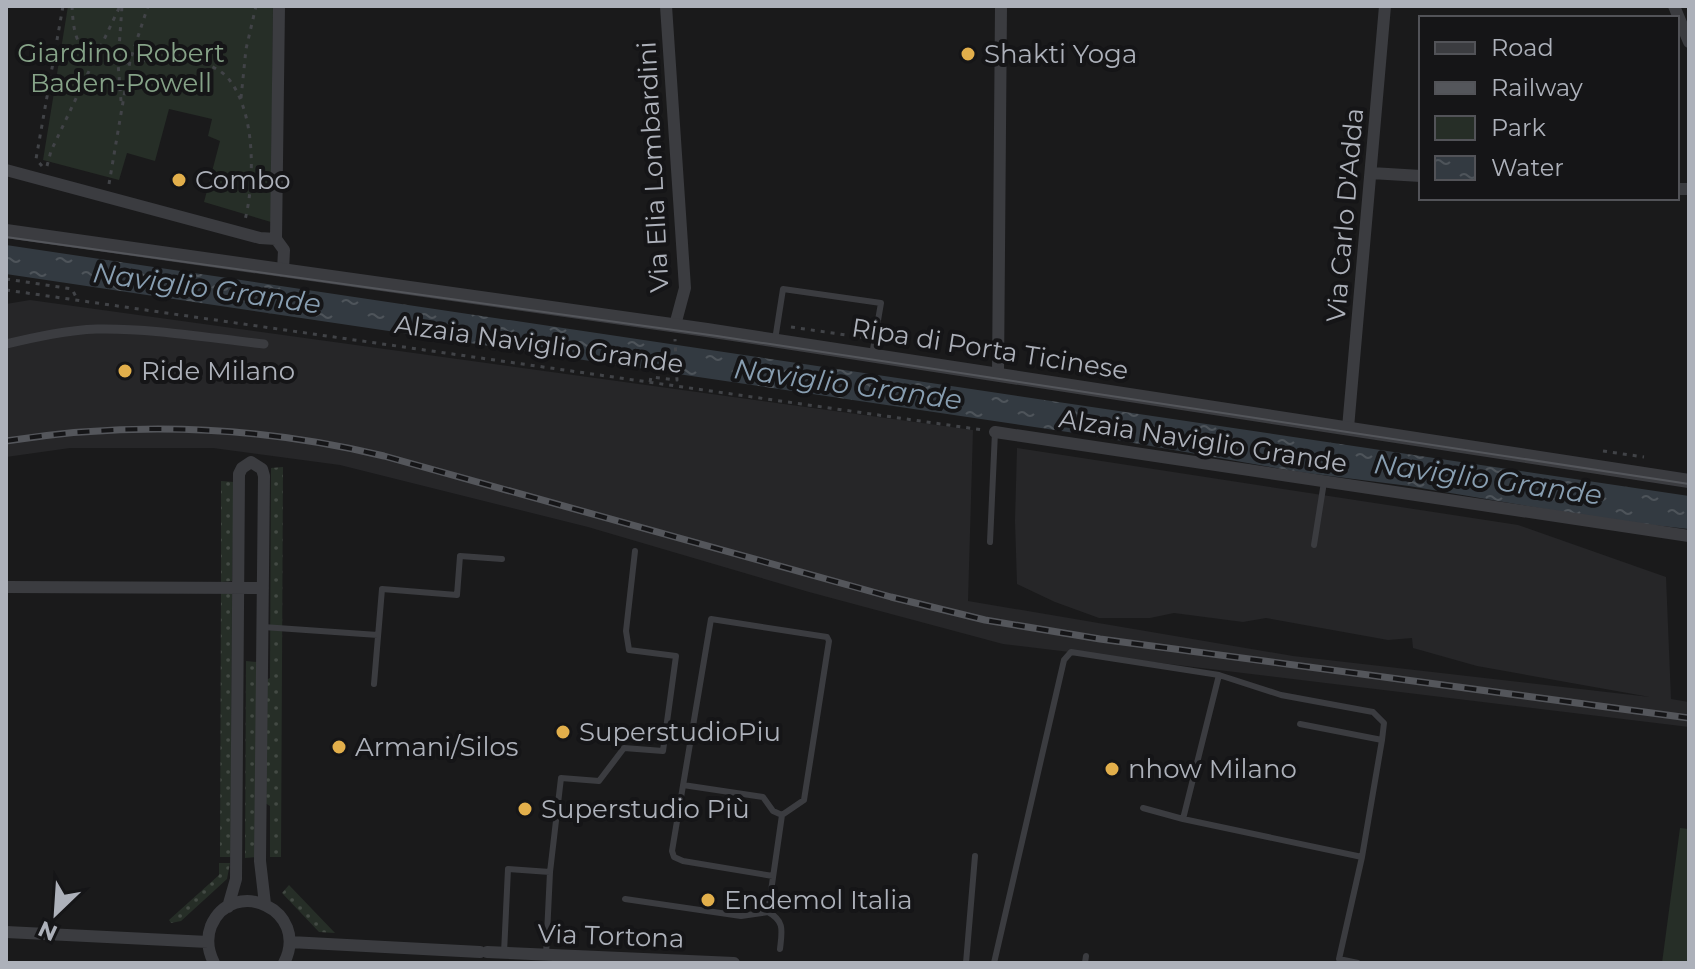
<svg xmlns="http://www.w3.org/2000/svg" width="1695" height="969" viewBox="0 0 1695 969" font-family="Montserrat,sans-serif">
<defs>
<pattern id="grass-dots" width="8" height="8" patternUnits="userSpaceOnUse" patternTransform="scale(2)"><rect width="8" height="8" fill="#262e27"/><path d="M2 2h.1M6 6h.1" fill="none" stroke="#434a44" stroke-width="1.8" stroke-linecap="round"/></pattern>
<pattern id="water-ripples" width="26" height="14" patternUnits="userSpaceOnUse" patternTransform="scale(2)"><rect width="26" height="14" fill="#333a41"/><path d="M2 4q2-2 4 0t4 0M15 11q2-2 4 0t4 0" fill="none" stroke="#4e545a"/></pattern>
</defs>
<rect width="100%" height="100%" fill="#1a1a1b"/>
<path fill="#262628" d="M30 300 973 430 968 601 1293 656 1650 697 1477 666 1413 648 1412 638 1388 640 1266 618 1243 622 1174 613 1150 618H1099L1055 602 1017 584 1015 521 1017 448 1518 525 1666 577 1671 699 1689 702V727L1003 644 809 592 588 527 340 465 213 448H70L6 457V304Z"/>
<path fill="url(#grass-dots)" d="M283 467 281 857H270V806L265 803 266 680 270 678 271 468Z
M221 481 234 482 232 581 221 582Z
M221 591H232L231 857H220Z
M246 661 257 662V857L245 858Z
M219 863H230L227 879 181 921 171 923 169 920 219 875Z
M289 885 335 933 319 932 282 893Z"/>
<path fill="#262e27" d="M68 6H273L271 222 204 202 220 141 208 136 212 119 169 109 155 161 127 153 119 180 43 160Z
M1680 828 1689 829V963H1662Z"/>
<path fill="url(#water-ripples)" d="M6 245 1689 496V529L1616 521 1409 486 1299 472 1088 435 6 274Z"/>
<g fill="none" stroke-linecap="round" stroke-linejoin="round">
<path stroke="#414347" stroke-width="3" stroke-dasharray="4 6" stroke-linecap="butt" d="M72 6C73 23 74 46 91 56 113 70 139 59 163 58 183 57 213 62 227 77 256 110 255 180 245 220
M241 98 246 49 256 6
M121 101 118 63 122 6
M42 166 36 159 63 6
M47 166 51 151 120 6
M109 184 130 61 148 6
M6 279 72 289 76 297
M6 290 983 430
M791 327 867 338
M650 382 651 377 677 380 675 339
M1603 451 1644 457"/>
<path stroke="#3b3c40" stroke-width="6" d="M775 340 783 289 881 303 872 355
M990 542 995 432
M1314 545 1324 482
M263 627 378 635
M1219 675 1281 695 1373 712 1384 723 1382 740 1300 724
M374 684 382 589 457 595 460 556 502 559
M683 785 763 797 773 811 782 815
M1143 808 1183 819
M1362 857 1382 740
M773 876 683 861 674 857 672 851 711 619 827 637 829 641 804 800 782 815 768 912C785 921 782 931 780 949
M625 899 741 916 768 912
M504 953 508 869 550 872
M546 955 550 872 561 778 599 781 624 748 663 751 676 656 629 650 626 631 635 551
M966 963 975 856
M994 963 1064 660 1071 652 1219 675 1183 819 1362 857 1339 959 1358 963
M1085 963 1086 956"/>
<path stroke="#3b3c40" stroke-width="9" d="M6 344C36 337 67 330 97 329 153 328 209 338 264 344"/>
<path stroke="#3b3c40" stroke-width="12" d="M666 6 685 288 675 325
M1674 6 1689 42
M6 170 260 238 276 239 284 250 283 271
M1371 173 1421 176
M1677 189H1689
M276 239 279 6
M998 374 1001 6
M1348 428 1385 6
M995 432 1689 536
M6 587 263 588
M228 907 236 879 239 474 242 468 251 462 262 469 264 476 260 861 265 904
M6 932 208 942
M290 942 480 952
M487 952 734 963
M214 963C208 951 206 939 211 926 233 875 311 910 284 963"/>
<path stroke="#3b3c40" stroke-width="14" d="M6 231 707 330 1689 481"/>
<path stroke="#54565b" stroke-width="2" d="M6 237 717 336 1689 484"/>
<defs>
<path id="rail" d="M6 441C132 421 259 426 384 456L891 597 985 620 1100 639 1689 718"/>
</defs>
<use href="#rail" stroke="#54565b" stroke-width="7"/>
<use href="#rail" stroke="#151517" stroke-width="4" stroke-dasharray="12" stroke-linecap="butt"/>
</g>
<g fill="#e2af4b" stroke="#151517" stroke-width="3">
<circle cx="968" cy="54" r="8"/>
<circle cx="179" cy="180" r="8"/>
<circle cx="125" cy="371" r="8"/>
<circle cx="563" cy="732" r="8"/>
<circle cx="339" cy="747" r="8"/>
<circle cx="1112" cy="769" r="8"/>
<circle cx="525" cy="809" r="8"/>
<circle cx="708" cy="900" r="8"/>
</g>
<g text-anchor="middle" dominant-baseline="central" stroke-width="8" stroke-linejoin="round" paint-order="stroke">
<g font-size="26" fill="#86a388" stroke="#151517">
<text x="121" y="53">Giardino Robert<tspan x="121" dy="30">Baden-Powell</tspan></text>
</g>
<g font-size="26" fill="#adb1ba" stroke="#151517" text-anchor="start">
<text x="984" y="54">Shakti Yoga</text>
<text x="195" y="180">Combo</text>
<text x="141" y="371">Ride Milano</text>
<text x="579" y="732">SuperstudioPiu</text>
<text x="355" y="747">Armani/Silos</text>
<text x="1128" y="769">nhow Milano</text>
<text x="541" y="809">Superstudio Più</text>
<text x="724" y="900">Endemol Italia</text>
</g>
<g font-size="26" fill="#adb1ba" stroke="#151517">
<text transform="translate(653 167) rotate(-93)">Via Elia Lombardini</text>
<text transform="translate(1345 215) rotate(-85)">Via Carlo D'Adda</text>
<text transform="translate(539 344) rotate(8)">Alzaia Naviglio Grande</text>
<text transform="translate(990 349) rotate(9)">Ripa di Porta Ticinese</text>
<text transform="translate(1203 441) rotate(9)">Alzaia Naviglio Grande</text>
<text transform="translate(611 936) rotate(2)">Via Tortona</text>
</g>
<g font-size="28" font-style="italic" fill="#889eb1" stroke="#151517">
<text transform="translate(207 288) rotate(8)">Naviglio Grande</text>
<text transform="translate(848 384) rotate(8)">Naviglio Grande</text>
<text transform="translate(1488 479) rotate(8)">Naviglio Grande</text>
</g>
</g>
<rect width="1695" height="969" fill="none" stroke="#adb1ba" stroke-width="16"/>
<rect x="1419" y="16" width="260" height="184" fill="#151517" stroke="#525358" stroke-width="2"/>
<rect x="1435" y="42" width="40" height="12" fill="#3b3c40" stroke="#525358" stroke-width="2"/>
<text x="1491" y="56" font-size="24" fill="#adb1ba">Road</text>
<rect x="1435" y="82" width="40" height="12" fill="#54565b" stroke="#525358" stroke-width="2"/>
<text x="1491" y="96" font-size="24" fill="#adb1ba">Railway</text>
<rect x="1435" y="116" width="40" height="24" fill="#262e27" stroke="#525358" stroke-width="2"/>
<text x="1491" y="136" font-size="24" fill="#adb1ba">Park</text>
<rect x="1435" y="156" width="40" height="24" fill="url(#water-ripples)" stroke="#525358" stroke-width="2"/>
<text x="1491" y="176" font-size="24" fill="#adb1ba">Water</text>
<g transform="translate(56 913) rotate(205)" stroke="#151517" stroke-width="6" paint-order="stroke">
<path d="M0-6L14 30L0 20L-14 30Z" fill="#adb1ba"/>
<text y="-12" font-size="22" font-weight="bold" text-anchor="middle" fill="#adb1ba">N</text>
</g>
</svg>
